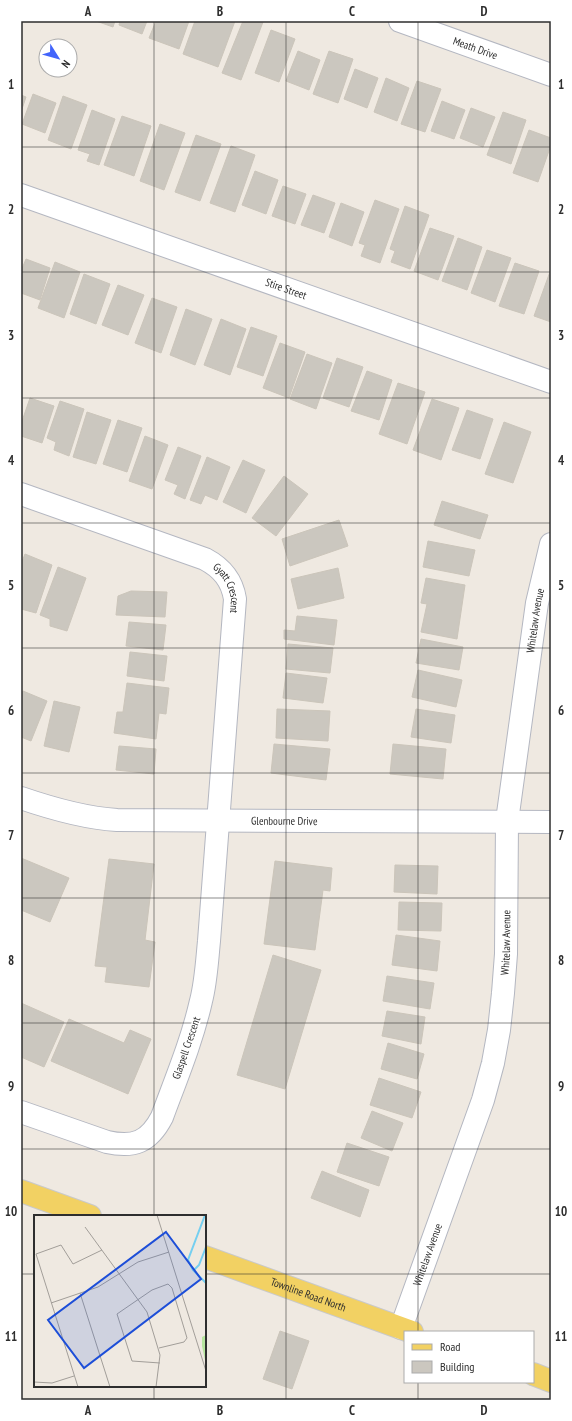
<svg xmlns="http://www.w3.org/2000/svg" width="572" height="1421" viewBox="0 0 572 1421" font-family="'PT Sans Narrow',sans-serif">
<rect width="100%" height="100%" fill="#efe9e1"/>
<path fill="#cbc7bf" stroke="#cbc5ba" d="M96 21H115L113 27Z
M120 21H147L142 34 119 25Z
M156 21H189L179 49 149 38Z
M195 21H235L218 67 183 54Z
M243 21H260L263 22 241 80 222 73Z
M271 30 295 39 279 82 255 73Z
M298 51 320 60 309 90 286 81Z
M329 51 353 59 338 103 313 94Z
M355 69 378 78 367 108 344 99Z
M386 78 409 88 397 121 374 112Z
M417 81 441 89 425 132 401 124Z
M33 94 56 103 45 133 22 124Z
M21 95 26 97 21 112Z
M63 96 87 105 71 149 48 140Z
M442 101 465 110 454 139 431 131Z
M471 108 495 117 483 147 460 138Z
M92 110 115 119 99 165 87 161 90 154 78 150Z
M503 112 526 120 511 164 487 155Z
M122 116 151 126 134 176 104 165Z
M160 124 185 133 164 190 140 181Z
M529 130 551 138V145L538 182 513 173Z
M196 135 221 144 200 201 175 192Z
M231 146 255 155 235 212 210 203Z
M255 171 278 180 266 214 242 205Z
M283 186 306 194 295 224 272 216Z
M313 195 335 203 324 233 301 225Z
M375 200 399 209 380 263 361 256 365 245 359 243Z
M341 203 364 212 352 246 329 237Z
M405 206 429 215 410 269 391 262 395 251 390 249Z
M430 228 454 236 438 280 414 271Z
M458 238 482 247 467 290 442 281Z
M487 250 511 258 495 302 471 293Z
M26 259 50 268 40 300 21 293V271Z
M55 262 80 272 64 318 38 308Z
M515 263 539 271 524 314 499 306Z
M551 269V322L534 316Z
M84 274 110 284 96 324 70 314Z
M118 285 144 295 128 335 102 325Z
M152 298 177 307 161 353 135 343Z
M186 309 212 319 195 365 170 355Z
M221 319 246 329 230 375 204 365Z
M251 327 277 336 263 376 237 367Z
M280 343 305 352 289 398 263 388Z
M307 354 332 363 316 409 290 399Z
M337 358 363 367 349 407 323 398Z
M367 371 392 380 379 420 351 411Z
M398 383 425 392 407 444 379 434Z
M30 398 54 406 42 443 21 436V424Z
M432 399 459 408 441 460 413 450Z
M60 401 84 409 69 456 54 450 56 442 47 438Z
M467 410 493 419 480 459 452 450Z
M87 412 111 420 96 464 73 457Z
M118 420 142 428 127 472 103 464Z
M504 422 531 432 513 483 485 474Z
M145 436 168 445 152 489 129 481Z
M178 447 201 456 185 499 174 494 178 485 165 480Z
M207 457 230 467 217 500 205 495 201 504 190 500Z
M243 460 265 470 246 513 223 502Z
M284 476 308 494 276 536 252 518Z
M442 501 488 515 480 539 434 525Z
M339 520 348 546 290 566 282 539Z
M428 541 475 550 469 576 423 567Z
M25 554 52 565 36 613 21 609V564Z
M58 567 86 578 67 631 50 626V619L40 615Z
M338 568 344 598 298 609 291 579Z
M426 578 465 585 457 639 421 632 427 604 421 603Z
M131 591 167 592 165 617 116 615 118 596Z
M297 616 337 620 334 645 284 639V630L295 631Z
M129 622 166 625 163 650 126 646Z
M421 639 463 647 459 670 416 663Z
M288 644 333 648 330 673 286 669Z
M130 652 167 656 164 681 127 676Z
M418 670 462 680 456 707 412 697Z
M286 673 327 678 323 703 283 698Z
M127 683 169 688 166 714 159 713 156 739 114 733 117 712H123Z
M23 691 47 701 31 741 21 737V695Z
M54 701 80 707 69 752 44 746Z
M277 709 330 711 328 741 276 738Z
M416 709 455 715 451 743 411 737Z
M274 744 330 749 326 780 271 773Z
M393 744 446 749 443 779 390 774Z
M119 746 156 749 154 774 116 770Z
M21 858 69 878 50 922 21 910Z
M109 859 154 864 145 940 155 942 149 987 105 982 107 967 95 966Z
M275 861 332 868 330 891 323 890 315 950 264 944Z
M395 865 438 866 437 894 394 892Z
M399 902 442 903 441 931 398 930Z
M396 935 440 941 437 971 392 965Z
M273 955 321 970 285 1089 237 1075Z
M387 976 434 983 430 1009 383 1001Z
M21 1003 64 1022 44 1067 21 1057Z
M387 1011 425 1017 421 1044 382 1036Z
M69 1019 124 1043 130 1030 151 1039 128 1094 51 1061Z
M388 1043 424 1054 417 1079 381 1069Z
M379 1078 421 1092 412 1118 370 1105Z
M372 1111 403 1123 392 1151 361 1138Z
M347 1143 389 1157 379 1186 337 1172Z
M322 1171 369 1190 360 1217 311 1198Z
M280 1331 309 1341 292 1389 263 1379Z"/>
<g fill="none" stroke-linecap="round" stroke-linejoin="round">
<defs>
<g id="minor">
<path id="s1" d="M400 21 551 75"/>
<path id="s2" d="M21 195 551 382"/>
<path id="s3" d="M21 494 205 559C222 568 232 580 235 599L209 941C207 961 206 982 201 1001 192 1041 176 1079 162 1117 149 1142 134 1148 107 1142L21 1112"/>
<path id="s4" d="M21 798C53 809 84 818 117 820L551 822"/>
<path id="s5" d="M401 1328 483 1100 493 1063 499 1030 503 993 506 954 507 821 537 603 551 544"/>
</g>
<g id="major">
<path d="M21 1191 90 1216"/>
<path id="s6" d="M205 1257 412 1332"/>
<path d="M533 1374 551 1381"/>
</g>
</defs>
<use href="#minor" stroke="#b4b7c1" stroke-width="24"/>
<use href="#major" stroke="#c9c9c9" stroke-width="24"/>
<use href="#minor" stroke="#fff" stroke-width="22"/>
<use href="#major" stroke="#f2d163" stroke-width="22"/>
</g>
<path fill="none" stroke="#2e2e2e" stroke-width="1" stroke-opacity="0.55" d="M154 21V1216M286 21V1400M418 21V1332M21 147H551M21 272H551M21 398H551M21 523H551M21 648H551M21 773H551M21 898H551M21 1023H551M21 1149H551M21 1274H35M205 1274H551M418 1382V1400M154 1386V1400"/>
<g text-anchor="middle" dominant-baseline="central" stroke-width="3" stroke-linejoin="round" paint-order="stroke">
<g font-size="11" fill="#2e2e2e" stroke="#fff">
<text stroke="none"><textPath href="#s1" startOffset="80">Meath Drive</textPath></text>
<text stroke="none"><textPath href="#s2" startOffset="281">Stire Street</textPath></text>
<text stroke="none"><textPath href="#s3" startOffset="234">Gyatt Crescent</textPath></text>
<text stroke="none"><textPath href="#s5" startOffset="726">Whitelaw Avenue</textPath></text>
<text stroke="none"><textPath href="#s4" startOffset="266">Glenbourne Drive</textPath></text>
<text stroke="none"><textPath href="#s5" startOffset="402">Whitelaw Avenue</textPath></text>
<text transform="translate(186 1048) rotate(-71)">Glaspell Crescent</text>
<text stroke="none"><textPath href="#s5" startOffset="78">Whitelaw Avenue</textPath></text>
<text stroke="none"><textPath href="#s6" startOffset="110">Townline Road North</textPath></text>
</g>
</g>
<g transform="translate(34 1215)">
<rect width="172" height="172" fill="#efe9e1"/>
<path d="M172 120V150L168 131V122Z" fill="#b6e59e"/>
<path fill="none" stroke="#75cff0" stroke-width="2" d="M171 0 154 45 159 55 172 68M160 55 165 50 172 32"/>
<path fill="none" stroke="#a29e99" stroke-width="1" d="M123 0 172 156M51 12 113 97 126 140 122 172M46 78 76 172M17 88 64 72 104 47 135 37M0 132V151M125 133 150 127 153 123 138 73 134 69 118 75 83 99 98 146 126 148M0 167 18 168 40 161M44 172 2 39 27 30 39 49 68 35"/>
<path fill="#1d4ed8" fill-opacity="0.15" stroke="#1d4ed8" stroke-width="2" d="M132 17 167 64 50 153 14 105Z"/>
<rect width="172" height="172" fill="none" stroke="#2e2e2e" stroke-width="2"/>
</g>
<rect width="572" height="1421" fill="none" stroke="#ffffff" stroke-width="44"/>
<rect x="404" y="1331" width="130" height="52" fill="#ffffff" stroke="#ababab"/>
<rect x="412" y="1344" width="20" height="6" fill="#f2d163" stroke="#ababab"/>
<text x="440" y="1351" font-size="12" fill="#2e2e2e">Road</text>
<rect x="412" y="1361" width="20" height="12" fill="#cbc7bf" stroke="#ababab"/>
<text x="440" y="1371" font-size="12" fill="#2e2e2e">Building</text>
<g transform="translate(58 58) rotate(127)"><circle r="19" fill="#ffffff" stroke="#ababab"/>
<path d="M0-3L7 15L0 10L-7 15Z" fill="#4264fb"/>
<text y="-6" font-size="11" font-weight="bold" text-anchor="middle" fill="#2e2e2e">N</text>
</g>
<rect x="22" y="22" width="528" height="1377" fill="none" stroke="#2e2e2e" stroke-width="1.5"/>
<g font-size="13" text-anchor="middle" font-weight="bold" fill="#2e2e2e">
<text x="88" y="16">A</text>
<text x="220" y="16">B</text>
<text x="352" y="16">C</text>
<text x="484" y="16">D</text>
<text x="11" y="89">1</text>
<text x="561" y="89">1</text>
<text x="11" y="214">2</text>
<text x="561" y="214">2</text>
<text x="11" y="340">3</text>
<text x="561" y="340">3</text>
<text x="11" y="465">4</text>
<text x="561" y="465">4</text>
<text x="11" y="590">5</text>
<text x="561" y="590">5</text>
<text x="11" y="715">6</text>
<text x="561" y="715">6</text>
<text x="11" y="840">7</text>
<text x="561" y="840">7</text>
<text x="11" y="965">8</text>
<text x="561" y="965">8</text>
<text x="11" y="1091">9</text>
<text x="561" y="1091">9</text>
<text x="11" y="1216">10</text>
<text x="561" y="1216">10</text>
<text x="11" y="1341">11</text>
<text x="561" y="1341">11</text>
<text x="88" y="1415">A</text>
<text x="220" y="1415">B</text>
<text x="352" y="1415">C</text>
<text x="484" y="1415">D</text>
</g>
</svg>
